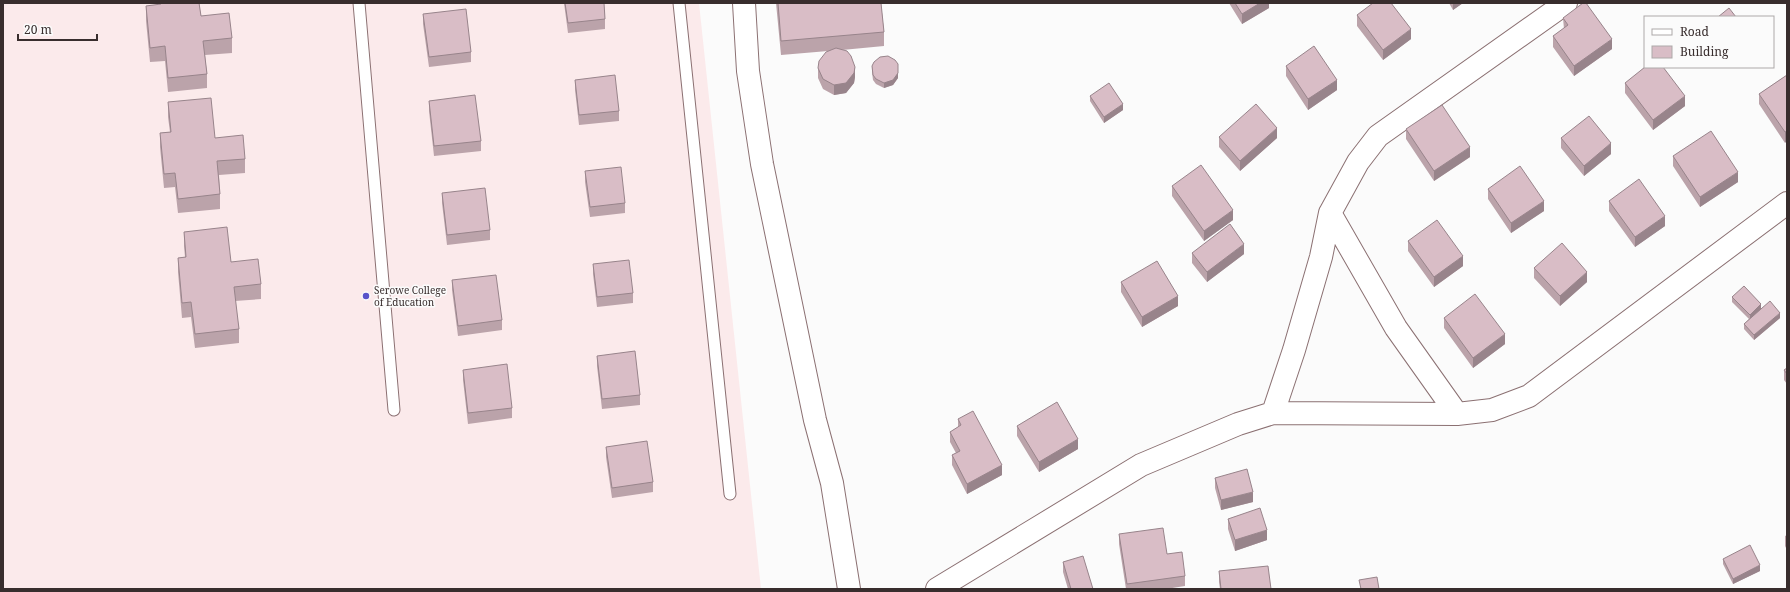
<svg xmlns="http://www.w3.org/2000/svg" width="1790" height="592" viewBox="0 0 1790 592" font-family="'Noto Serif',serif">
<rect width="100%" height="100%" fill="#fbfbfb"/>
<path fill="#fbeaeb" d="M3 3H699L761 589 3 588Z"/>
<g fill="none" stroke-linecap="round" stroke-linejoin="round">
<defs>
<path id="service" d="M359 3 394 410
M679 3 730 494"/>
<path id="minor" d="M744 3 748 71 762 164 815 420 832 483 849 589
M1330 213 1396 328 1457 414
M1273 413 1294 350 1321 257 1330 213 1358 162 1378 136 1566 3
M937 589 1141 465 1238 424 1273 413 1457 414 1492 410 1529 396 1787 203"/>
</defs>
<use href="#service" stroke="#8b7072" stroke-width="13"/>
<use href="#minor" stroke="#8b7072" stroke-width="24"/>
<use href="#service" stroke="#fff" stroke-width="11"/>
<use href="#minor" stroke="#fff" stroke-width="22"/>
</g>
<path fill="#bba3aa" d="M159 3H199L201 16 232 38V53L205 55 207 74V88L168 92 165 61 150 62 146 21V6L159 5Z
M564 3H604L605 19V29L568 33Z
M776 3H881L884 32V46L842 50 855 77 854 83 846 93 834 95 823 89 818 78V68L828 51 781 55Z
M1229 3H1269V8L1242 24Z
M1449 3H1463L1453 10Z
M423 14 471 52V62L429 67 423 24Z
M1357 15 1411 39 1383 60 1357 26Z
M1563 18 1612 49 1574 76 1553 47V36L1564 29Z
M872 66 898 78 893 85 884 88 876 84 873 80 872 72Z
M1286 66 1337 90 1308 110 1286 76Z
M1787 75 1785 143 1759 104V94Z
M575 80 619 111V121L579 125 575 90Z
M1625 83 1685 106 1653 130 1625 93Z
M1090 96 1123 110 1104 123 1090 101Z
M429 101 481 141V151L434 156 429 111Z
M168 102 215 138 245 159V173L219 175 220 194V209L178 213 175 187 164 188 160 147V133L170 132 168 117Z
M1406 129 1470 157 1434 181 1406 139Z
M1219 137 1277 138 1240 171 1219 147Z
M1561 138 1611 154 1584 176 1561 148Z
M1673 156 1738 182 1700 207 1673 166Z
M585 171 625 203V213L590 217 585 182Z
M1172 186 1233 220 1204 241 1172 196Z
M1488 189 1544 211 1511 233 1488 199Z
M442 193 490 230V240L447 245 442 203Z
M1609 201 1665 226 1635 247 1609 211Z
M184 232 231 262 261 284V299L235 301 239 329V343L195 348 191 317 182 318 178 272V258L185 257 184 246Z
M1408 241 1463 266 1434 287 1408 251Z
M1192 253 1244 254 1207 282 1192 263Z
M593 264 633 293V303L597 307 593 274Z
M1534 268 1587 282 1560 306 1534 278Z
M452 280 502 320V330L458 336 452 290Z
M1121 282 1178 306 1142 327 1121 292Z
M1732 297 1761 309 1780 318 1754 340 1744 329V324L1749 319 1732 302Z
M1444 318 1505 344 1473 368 1444 328Z
M597 356 640 395V405L602 409 597 366Z
M1787 368V384L1784 380V370Z
M463 370 512 408V418L468 424 463 380Z
M958 419 1002 475 967 494 952 465V455L956 453 950 442V432L958 427Z
M1017 426 1078 449 1039 472 1017 436Z
M606 447 653 482V492L612 498 606 457Z
M1215 478 1253 502 1221 510 1215 488Z
M1228 519 1267 540 1235 551 1228 529Z
M1119 534 1167 554 1185 576V586L1166 589H1126L1119 544Z
M1787 535V550L1785 546V536Z
M1723 559 1760 571 1733 584 1723 564Z
M1063 562 1093 589H1068L1063 572Z
M1219 571 1271 589H1220L1219 582Z"/>
<path fill="#98848b" d="M1260 3H1269V8L1242 24V14Z
M1453 3H1463L1453 10Z
M1411 29V39L1383 60V50Z
M1612 39V49L1574 76V66Z
M855 67V77L854 83 846 93 834 95V85Z
M898 73V78L893 85 884 88V83Z
M1337 80V90L1308 110V99Z
M1685 96V106L1653 130V120Z
M1123 104V110L1104 123V117Z
M1277 128V138L1240 171V161Z
M1787 131V141L1785 143V132Z
M1611 143V154L1584 176V166Z
M1470 147V157L1434 181V171Z
M1738 172V182L1700 207V197Z
M1544 201V211L1511 233V223Z
M1233 210V220L1204 241V231Z
M1665 216V226L1635 247V237Z
M1244 244V254L1207 282V272Z
M1463 256V266L1434 287V277Z
M1587 272V282L1560 306V296Z
M1178 296V306L1142 327V317Z
M1761 304V309L1750 320V315Z
M1780 313V318L1754 340V335Z
M1505 334V344L1473 368V358Z
M1078 439V449L1039 472V462Z
M1002 465V475L967 494V484Z
M1253 492V502L1221 510V500Z
M1267 530V540L1235 551V540Z
M1760 565V571L1733 584V579Z"/>
<path fill="#d9bdc6" stroke="#98848b" d="M160 3H199L201 16 229 13 232 38 203 41 207 74 168 78 165 46 150 48 146 6 161 4Z
M565 3H604L605 19 568 23Z
M778 3H881L884 32 781 41Z
M1235 3H1260L1242 14Z
M1373 3H1391L1411 29 1383 50 1357 15Z
M1583 3H1586L1612 39 1574 66 1553 36 1568 25 1563 18Z
M1729 8 1736 17H1718Z
M466 9 471 52 429 57 423 14Z
M1314 46 1337 80 1308 99 1286 66Z
M836 48 847 51 851 56 855 67 854 73 846 83 834 85 823 79 818 68 819 61 826 52Z
M888 56 895 60 898 64V73L893 80 884 83 876 79 873 75 872 66 874 62 880 57Z
M1645 67H1663L1685 96 1653 120 1625 83Z
M615 75 619 111 579 115 575 80Z
M1787 75V131L1785 132 1759 94Z
M1109 83 1123 104 1104 117 1090 96Z
M475 95 481 141 434 146 429 101Z
M211 98 215 138 243 135 245 159 217 161 220 194 178 199 175 173 164 174 160 133 171 132 168 102Z
M1256 104 1277 128 1240 161 1219 137Z
M1442 105 1470 147 1434 171 1406 129Z
M1589 116 1611 143 1584 166 1561 138Z
M1711 131 1738 172 1700 197 1673 156Z
M1201 165 1233 210 1204 231 1172 186Z
M1520 166 1544 201 1511 223 1488 189Z
M621 167 625 203 590 207 585 171Z
M1639 179 1665 216 1635 237 1609 201Z
M485 188 490 230 447 235 442 193Z
M1437 220 1463 256 1434 277 1408 241Z
M1230 224 1244 244 1207 272 1192 253Z
M227 227 231 262 258 259 261 284 234 287 239 329 195 334 191 302 182 303 178 258 186 257 184 232Z
M1562 243 1587 272 1560 296 1534 268Z
M629 260 633 293 597 297 593 264Z
M1157 261 1178 296 1142 317 1121 282Z
M496 275 502 320 458 326 452 280Z
M1744 286 1761 304 1750 315 1732 297Z
M1475 294 1505 334 1473 358 1444 318Z
M1770 301 1780 313 1754 335 1744 324Z
M635 351 640 395 602 399 597 356Z
M507 364 512 408 468 413 463 370Z
M1787 368V374L1784 370Z
M1057 402 1078 439 1039 462 1017 426Z
M973 411 1002 465 967 484 952 455 960 451 950 432 961 425 958 419Z
M647 441 653 482 612 488 606 447Z
M1247 469 1253 492 1221 500 1215 478Z
M1260 508 1267 530 1235 540 1228 519Z
M1163 528 1167 554 1182 552 1185 576 1127 584 1119 534Z
M1750 545 1760 565 1733 579 1723 559Z
M1083 556 1093 589H1071L1063 562Z
M1268 566 1271 589H1221L1219 571Z
M1377 577 1379 589H1361L1359 580Z"/>
<circle fill="#5853ca" stroke="#fbfbfb" stroke-width="1.5" cx="366" cy="296" r="4"/>
<g text-anchor="middle" dominant-baseline="central" stroke-width="3" stroke-linejoin="round" paint-order="stroke">
<g font-size="10" fill="#382d2d" stroke="#fbfbfb" text-anchor="start">
<text x="374" y="290">Serowe College<tspan x="374" dy="12">of Education</tspan></text>
</g>
</g>
<rect width="1790" height="592" fill="none" stroke="#382d2d" stroke-width="8"/>
<rect x="1644" y="16" width="130" height="52" fill="#fbfbfb" stroke="#ada9a9"/>
<rect x="1652" y="29" width="20" height="6" fill="#ffffff" stroke="#ada9a9"/>
<text x="1680" y="36" font-size="12" fill="#382d2d">Road</text>
<rect x="1652" y="46" width="20" height="12" fill="#d9bdc6" stroke="#ada9a9"/>
<text x="1680" y="56" font-size="12" fill="#382d2d">Building</text>
<path d="M18 34v6h79v-6" fill="none" stroke="#382d2d" stroke-width="2"/>
<text x="24" y="34" font-size="12" fill="#382d2d" stroke="#fbfbfb" stroke-width="3" paint-order="stroke">20 m</text>
</svg>
